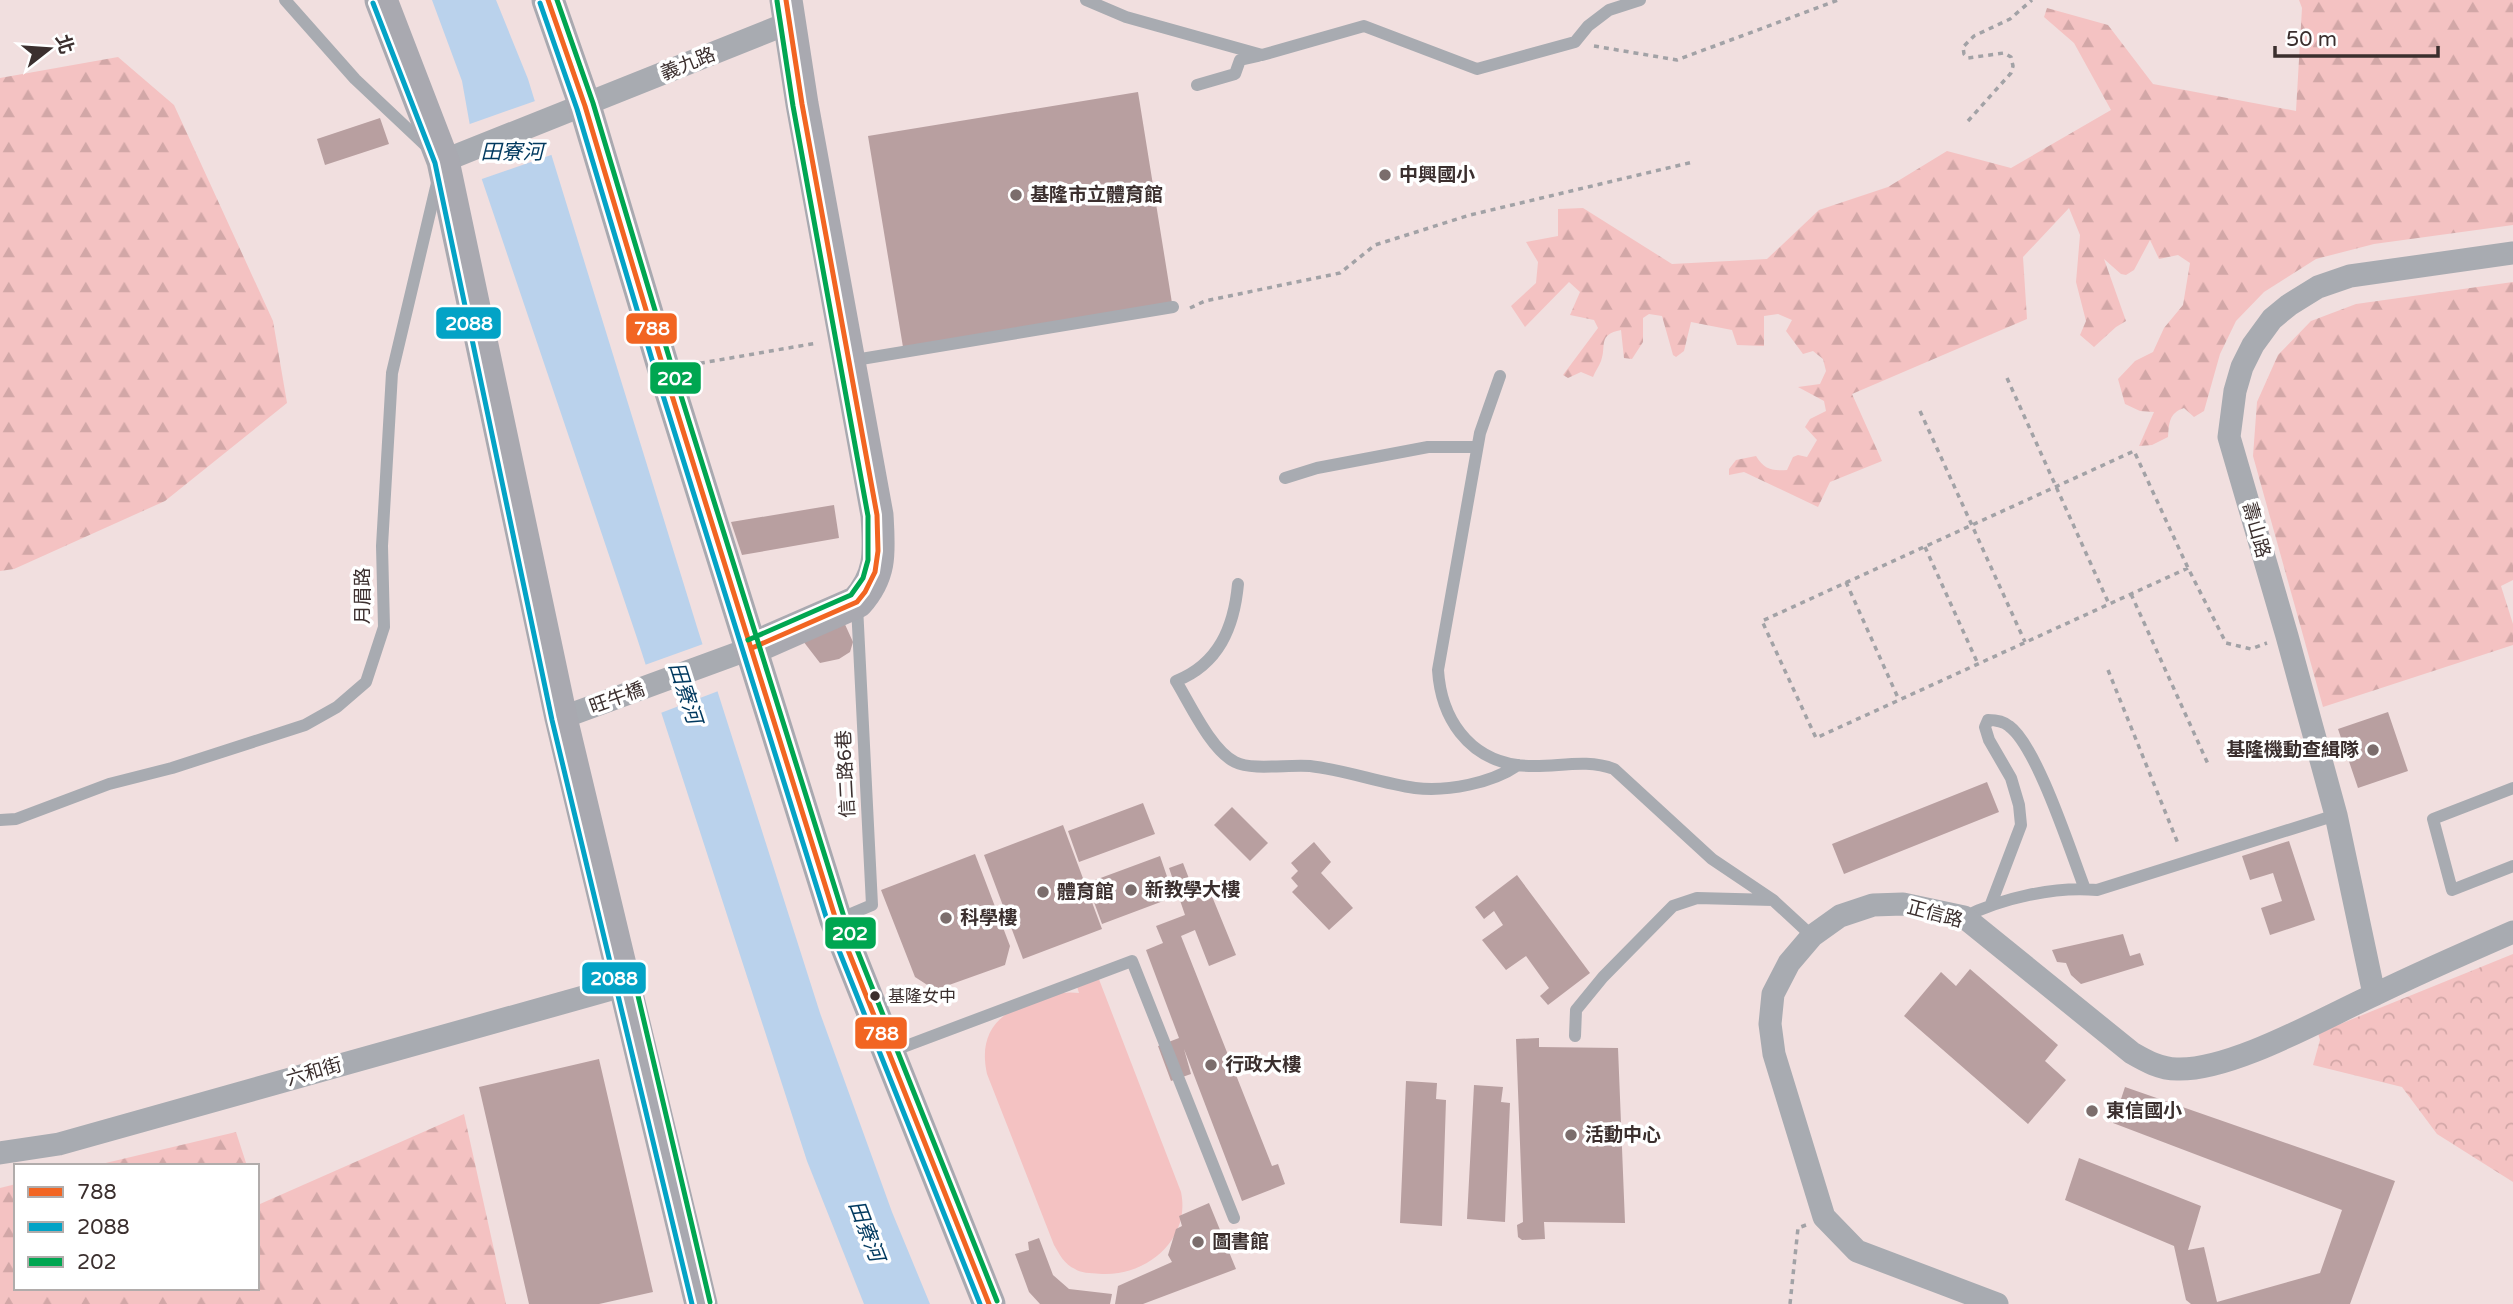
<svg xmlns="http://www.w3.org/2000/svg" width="2513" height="1304" viewBox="0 0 2513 1304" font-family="'Varela Round','Noto Sans TC',sans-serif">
<defs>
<pattern id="forest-firs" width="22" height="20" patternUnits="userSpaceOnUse" patternTransform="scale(1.75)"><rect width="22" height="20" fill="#f4c2c2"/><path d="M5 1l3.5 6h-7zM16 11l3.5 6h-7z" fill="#d2a7a7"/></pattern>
<pattern id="park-crowns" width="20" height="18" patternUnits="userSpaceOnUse" patternTransform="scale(1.75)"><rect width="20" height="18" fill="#f4c2c2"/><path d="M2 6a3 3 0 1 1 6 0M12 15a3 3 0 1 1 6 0" fill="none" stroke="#d2a7a7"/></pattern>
</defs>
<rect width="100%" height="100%" fill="#f1dfdf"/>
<path fill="url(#forest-firs)" d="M2299 0H2513V225L2374 244 2316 259 2264 292 2236 321 2220 354 2204 411 2194 417 2184 408C2169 413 2169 423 2168 437L2152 445 2139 446 2154 412 2140 411 2125 404 2118 379 2135 361 2153 352 2164 328 2183 305 2190 263 2178 255 2159 259 2150 240 2134 270 2126 275 2121 274 2104 259 2126 321 2116 327 2094 347 2080 335 2086 321 2076 282 2080 235 2069 208 2023 257 2027 319 1852 394 1882 461 1830 482 1818 507 1744 472 1729 475V469L1736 460 1756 456C1764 469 1771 471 1787 470L1793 457 1798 455 1807 457 1817 440 1805 427 1810 419 1826 411 1824 401 1798 387 1820 384 1826 371 1823 359 1813 351 1803 354 1786 331 1792 320 1778 314 1764 316V346L1737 345 1732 330 1691 322 1684 351 1676 357 1673 355 1662 316 1649 314 1643 318V342L1632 359 1624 358 1621 330C1597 335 1607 345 1601 361 1599 366 1595 372 1593 377L1581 372 1568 378 1563 375 1598 328 1594 320 1570 315 1580 292 1569 282 1525 327 1511 306 1536 283 1538 262 1526 242 1558 236V209L1583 208 1672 264 1767 259 1819 210 1888 187 1947 151 2011 168 2111 110 2074 43 2044 17 2047 8 2108 25 2153 84 2296 111 2302 8Z
M118 57 174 105 273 321 287 403 165 501 14 569 0 571V78Z
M2513 282V580L2501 586 2513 624V645L2323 707 2253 456 2257 402 2278 355 2311 321 2356 304Z
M464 1114 506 1304H0V1188L16 1184V1288H257V1198L260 1204Z
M236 1132 247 1166H93Z"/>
<path fill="url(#park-crowns)" d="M2513 954V1182L2437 1134 2402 1087 2313 1065 2320 1040 2318 1033Z"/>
<path fill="#f4c2c2" d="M1095 969 1181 1192C1191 1239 1147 1276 1102 1274 1094 1273 1082 1274 1075 1269 1064 1264 1060 1255 1054 1245L987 1074C978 1033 998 1012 1036 1000 1052 995 1063 991 1079 993L1074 977Z"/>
<path fill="#bad2ec" d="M432 0H496L528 79 697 627 820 1013 892 1212 930 1304H864L807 1161 637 638 477 165 462 81Z"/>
<path fill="#f1dfdf" d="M538 100 554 154 479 180 467 125Z
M706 643 721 690 658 714 642 666Z"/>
<path fill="#b89fa0" d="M1138 92 1172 303 903 347 868 136Z
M380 118 389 144 325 165 317 139Z
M834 505 839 538 742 555 731 522Z
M843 620 853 642 850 652 839 659 820 663 803 641Z
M2388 712 2408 771 2358 788 2338 729Z
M1987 782 1999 812 1844 874 1832 844Z
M1143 803 1155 834 1079 862 1068 831Z
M1232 807 1268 843 1250 861 1214 825Z
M1063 825 1102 929 1023 959 984 855Z
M2289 841 2315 920 2270 935 2261 908 2282 901 2273 873 2250 880 2242 856Z
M1314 842 1331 862 1321 873 1353 908 1329 930 1292 892 1298 886 1291 878 1298 871 1291 863Z
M975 854 1010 946 1005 965 935 990 915 977 881 890Z
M1160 856 1174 897 1102 924 1087 883Z
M1183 863 1193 889 1207 884 1236 955 1209 966 1195 930 1181 936 1272 1166 1278 1164 1285 1184 1242 1201 1184 1049 1191 1074 1171 1081 1158 1046 1179 1038 1146 950 1163 943 1156 926 1185 915 1169 868Z
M1517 875 1590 973 1548 1005 1540 996 1549 988 1526 956 1506 970 1482 940 1503 925 1494 911 1484 919 1475 907Z
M2123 934 2130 956 2140 953 2144 965 2081 984 2071 975 2066 963 2057 962 2052 950Z
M1970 969 2058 1045 2045 1061 2066 1080 2028 1124 1904 1016 1941 972 1956 986Z
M1539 1038V1047L1618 1048 1625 1223 1544 1222 1545 1239 1522 1240 1518 1237 1517 1225 1523 1222 1516 1039Z
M599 1059 653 1292 599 1304H529L479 1087Z
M1406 1081 1437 1083 1436 1099 1446 1100 1442 1226 1400 1223Z
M1474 1085 1503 1087 1501 1102 1510 1103 1505 1222 1467 1219Z
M2125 1087 2395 1181 2350 1304H2191L2186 1300 2174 1246 2065 1200 2079 1158 2201 1206 2188 1250 2204 1247 2217 1302 2320 1273 2342 1210 2113 1123Z
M1209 1203 1236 1269 1143 1304H1115L1118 1286 1172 1262 1168 1255 1176 1229 1182 1226 1179 1216Z
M1039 1238 1053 1275 1069 1289 1112 1294 1110 1304H1040L1029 1292 1015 1254 1029 1250 1028 1242Z"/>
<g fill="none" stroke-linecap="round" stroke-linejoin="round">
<path stroke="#a2a2a6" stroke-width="3.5" stroke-dasharray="5 5" stroke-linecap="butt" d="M1594 46 1677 60 1838 0
M1968 121 2011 73 2013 66 2011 57 2004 53 1968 58 1964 54 1963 47 1974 36 2010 19 2032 0
M1190 308 1205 301 1340 273 1375 245 1470 215 1693 162
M690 365 817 343
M2007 378 2109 604
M1920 411 2025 642
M1925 547 1978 664
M2188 568 1816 738 1762 621 2134 451 2188 568 2226 643 2251 649 2267 643
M1846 582 1899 700
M2131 594 2208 764
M2108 670 2179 846
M1790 1304 1798 1228 1806 1225"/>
<path stroke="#a8abb1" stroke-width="12" d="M285 0 355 79 425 145
M1086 0 1126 17 1262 55 1364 26 1477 69 1575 42 1588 26 1609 10 1640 0
M1197 85 1235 74 1240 60 1258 56
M849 361 1173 307
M1500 376 1480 433 1438 670C1441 718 1468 758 1517 765 1550 770 1582 757 1614 769L1712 859 1773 900 1812 936
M1285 478 1317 468 1428 447H1477
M1238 584C1234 627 1219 664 1176 681 1190 704 1211 750 1235 762 1253 771 1289 764 1310 766 1345 770 1380 783 1415 788 1447 792 1492 783 1518 765
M2513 788 2433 819 2452 890 2513 866
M0 820 16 819 109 784 172 768 305 725 337 707 366 682 384 627 382 546 392 373 437 183
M1991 904 2021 825 2019 805 2011 778 1989 740 1985 727 1988 720C1995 720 2003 721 2009 726 2037 746 2071 853 2085 889
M1964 917C2002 898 2055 886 2097 890L2336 815
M839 919 872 905 857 606
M1575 1036 1576 1010 1603 977 1673 906 1697 898 1773 900
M890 1052 1132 961 1234 1218"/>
<path stroke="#a8abb1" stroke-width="23" d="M443 161 791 22
M561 718 752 648
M2374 994 2336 815 2287 636 2229 437 2235 391 2242 367 2253 345 2272 319 2289 305 2318 287 2350 276 2513 253
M0 1153 59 1144 626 985
M1997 1304 1857 1251 1824 1217 1774 1054 1770 1024 1773 994 1789 963 1812 936 1840 916 1873 905 1903 904 1964 917 2132 1053C2146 1061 2160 1069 2177 1069 2232 1071 2325 1017 2376 994 2421 972 2467 952 2513 932"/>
<path stroke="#a9a9b0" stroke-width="33" d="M381 0 443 161 561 718 701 1304
M548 0 585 106 664 370 836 920 989 1304
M752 648 857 602C882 574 879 551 877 515L802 104 786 0"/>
<defs>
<path id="bus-1" d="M548 0 585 106 664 370 836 920 989 1304
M752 648 857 602 865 592 875 572 878 551 877 515 802 104 786 0"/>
<path id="bus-2" d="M373 3 435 163 552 720 692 1304
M540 3 577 109 656 373 828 923 980 1304"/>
<path id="bus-3" d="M557 0 593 103 672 367 844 917 997 1301
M748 640 851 595 863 578 868 560V516L793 106 777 1
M635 983 710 1302"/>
</defs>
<use href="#bus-1" stroke="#fff" stroke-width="10"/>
<use href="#bus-2" stroke="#fff" stroke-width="10"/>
<use href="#bus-3" stroke="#fff" stroke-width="10"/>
<use href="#bus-1" stroke="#f26522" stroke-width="5"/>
<use href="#bus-2" stroke="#03a3c6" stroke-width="5"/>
<use href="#bus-3" stroke="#00a651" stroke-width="5"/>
</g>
<g fill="#7b6d6c" stroke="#fff" stroke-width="2.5">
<circle cx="1385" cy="175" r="7"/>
<circle cx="1016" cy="195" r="7"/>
<circle cx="2373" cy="750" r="7"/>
<circle cx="1131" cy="890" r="7"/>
<circle cx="1043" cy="892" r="7"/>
<circle cx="946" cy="918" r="7"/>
<circle cx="1211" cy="1065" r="7"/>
<circle cx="2092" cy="1111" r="7"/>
<circle cx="1571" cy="1135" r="7"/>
<circle cx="1198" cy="1242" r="7"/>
</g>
<circle fill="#3b2f2e" stroke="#fff" stroke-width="2.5" cx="875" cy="996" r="6"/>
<g text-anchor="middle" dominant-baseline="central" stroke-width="7" stroke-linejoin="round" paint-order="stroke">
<g font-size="17" fill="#3b2f2e" stroke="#fff" text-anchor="start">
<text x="888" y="996">基隆女中</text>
</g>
<g font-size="19" fill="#3b2f2e" stroke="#fff">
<text transform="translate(688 64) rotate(-22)">義九路</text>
<text transform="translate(2256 530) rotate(74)">壽山路</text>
<text transform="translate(363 596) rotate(-90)">月眉路</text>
<text transform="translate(617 698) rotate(-20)">旺牛橋</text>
<text transform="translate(846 774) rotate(-93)">信二路6巷</text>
<text transform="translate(1935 914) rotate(15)">正信路</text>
<text transform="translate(314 1072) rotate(-16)">六和街</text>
</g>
<g font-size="19" font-weight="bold" fill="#3b2f2e" stroke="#fff" text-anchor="start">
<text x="1399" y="175">中興國小</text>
<text x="1030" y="195">基隆市立體育館</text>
<text x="2359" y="750" text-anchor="end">基隆機動查緝隊</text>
<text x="1145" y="890">新教學大樓</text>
<text x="1057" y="892">體育館</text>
<text x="960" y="918">科學樓</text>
<text x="1225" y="1065">行政大樓</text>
<text x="2106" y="1111">東信國小</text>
<text x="1585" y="1135">活動中心</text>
<text x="1212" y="1242">圖書館</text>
</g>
<g font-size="21" font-style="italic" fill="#00395f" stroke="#fff">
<text x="512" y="152">田寮河</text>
<text transform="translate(685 693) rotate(72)">田寮河</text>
<text transform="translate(866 1231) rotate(69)">田寮河</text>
</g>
</g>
<g stroke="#fff" stroke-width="2.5">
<rect x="435" y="306" width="67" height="34" rx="7" fill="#03a3c6"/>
<rect x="625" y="312" width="53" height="33" rx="7" fill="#f26522"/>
<rect x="649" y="361" width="53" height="34" rx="7" fill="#00a651"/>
<rect x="824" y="916" width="53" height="34" rx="7" fill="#00a651"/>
<rect x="581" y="961" width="66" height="34" rx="7" fill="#03a3c6"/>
<rect x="854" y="1016" width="54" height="34" rx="7" fill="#f26522"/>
</g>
<g font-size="19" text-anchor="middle" font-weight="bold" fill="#fff">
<text x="469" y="330">2088</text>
<text x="652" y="335">788</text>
<text x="675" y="385">202</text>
<text x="850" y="940">202</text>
<text x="614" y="985">2088</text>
<text x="881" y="1040">788</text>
</g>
<rect x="14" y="1164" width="245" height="126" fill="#ffffff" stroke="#b1acab" stroke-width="2"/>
<rect x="28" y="1187" width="35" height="10" fill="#f26522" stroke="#b1acab" stroke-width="2"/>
<text x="77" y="1199" font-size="21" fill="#3b2f2e">788</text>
<rect x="28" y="1222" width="35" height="10" fill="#03a3c6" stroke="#b1acab" stroke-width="2"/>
<text x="77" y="1234" font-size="21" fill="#3b2f2e">2088</text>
<rect x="28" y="1257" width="35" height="10" fill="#00a651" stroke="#b1acab" stroke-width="2"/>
<text x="77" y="1269" font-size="21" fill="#3b2f2e">202</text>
<g transform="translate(49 49) rotate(73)" stroke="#ffffff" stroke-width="5" paint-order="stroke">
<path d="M0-5L12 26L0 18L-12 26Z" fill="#3b2f2e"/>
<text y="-10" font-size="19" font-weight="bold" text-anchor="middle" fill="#3b2f2e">北</text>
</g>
<path d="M2275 46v10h163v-10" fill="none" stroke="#3b2f2e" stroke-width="3.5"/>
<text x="2286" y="46" font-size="21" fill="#3b2f2e" stroke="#ffffff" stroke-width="5" paint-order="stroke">50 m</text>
</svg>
